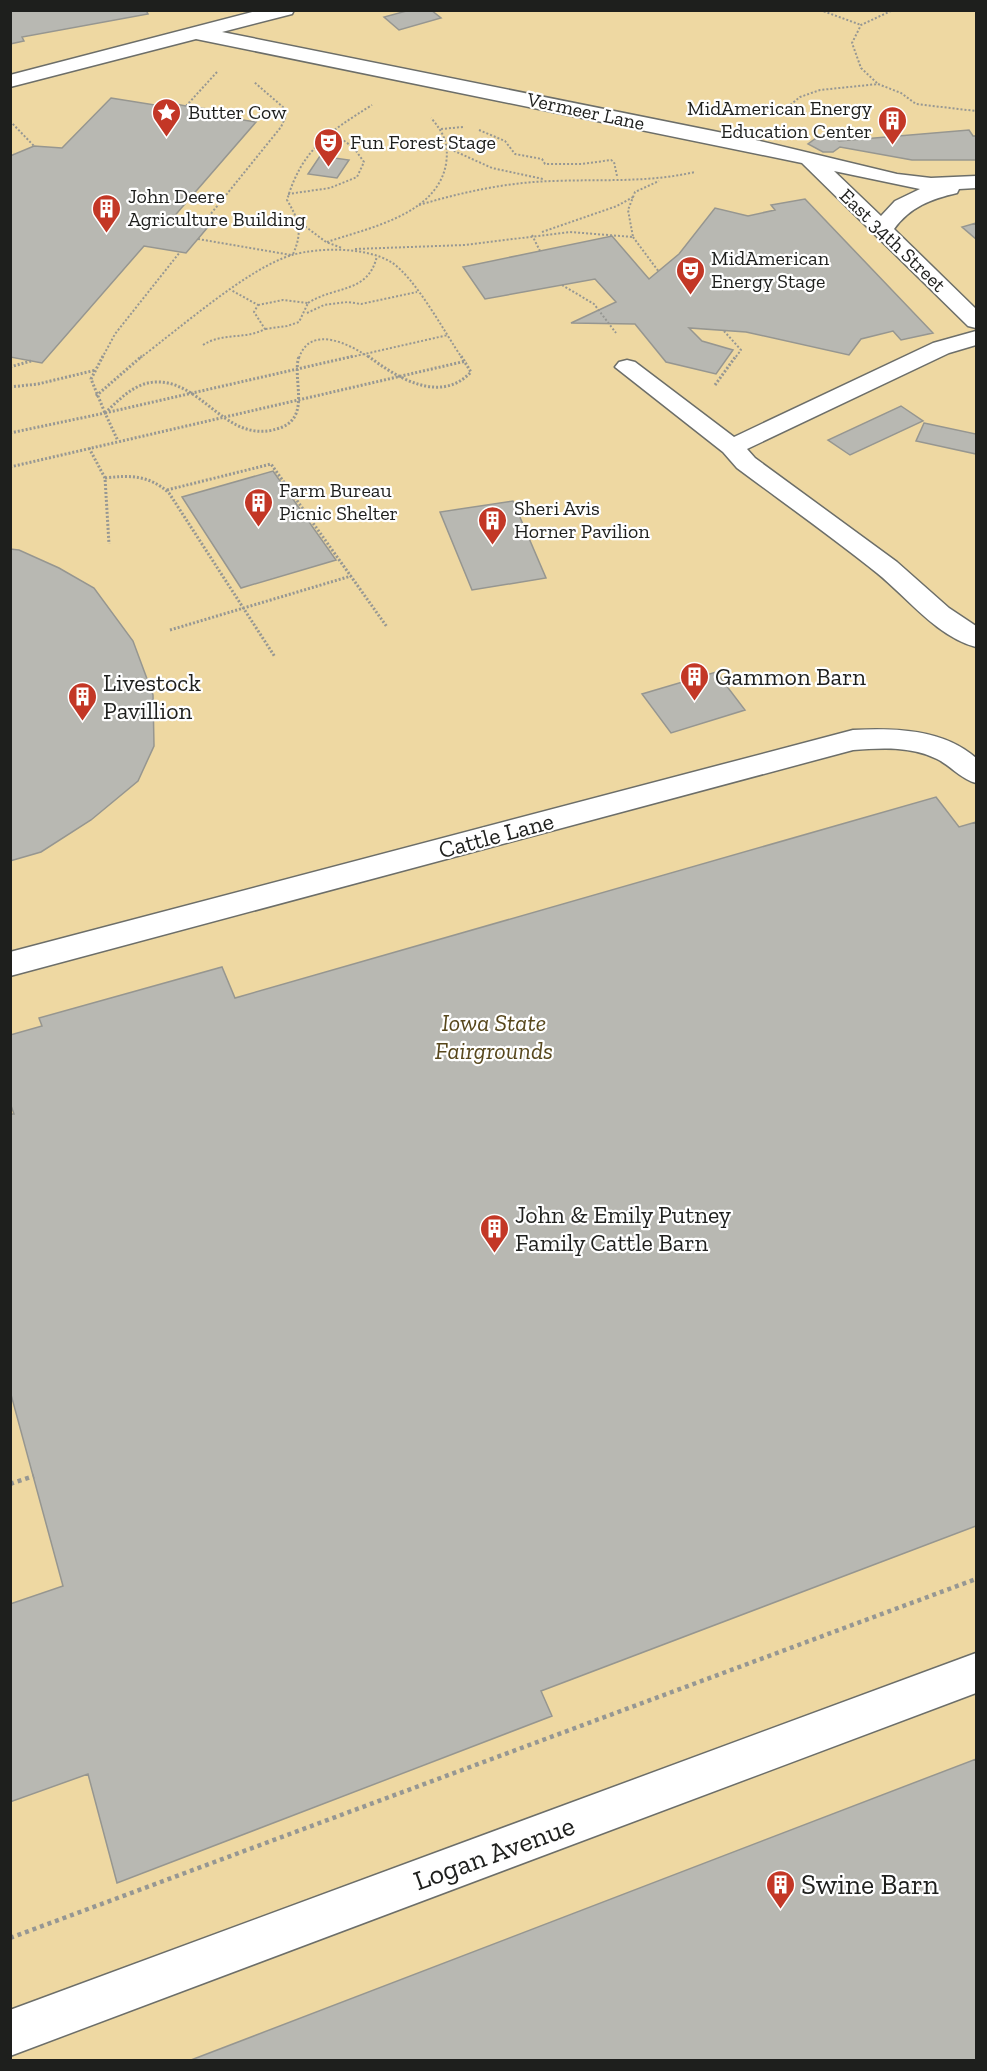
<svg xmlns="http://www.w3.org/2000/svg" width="987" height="2071" viewBox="0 0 987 2071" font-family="'Zilla Slab',serif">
<rect width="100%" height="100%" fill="#e7e9e3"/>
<path fill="#eed8a2" d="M11 11H976V2060H11Z"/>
<path fill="#b8b8b2" stroke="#969690" stroke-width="1.5" d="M10 10H146L148 14 22 37 24 41 10 44Z
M410 10H431L441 18 399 30 384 17Z
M111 98 161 106 165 102 186 106 208 109 205 114 256 122 171 220 208 227 186 253 144 246 42 363 10 357V156L34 146 62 148Z
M969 130 973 136H976V160H912L840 147 833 152H823L808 144 819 136H829L839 141Z
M320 156 349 160 337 178 308 174Z
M805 199 933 333 901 340 893 331 861 339 849 355 746 332 689 328 702 341 733 350 716 374 666 362 635 324 571 323 616 302 595 279 485 299 463 267 612 236 649 279 679 254 715 208 748 216 775 210 771 205Z
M976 223V239L962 227Z
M901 406 923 421 850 455 828 440Z
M924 423 976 434V454L916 441Z
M273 471 336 560 241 588 182 497Z
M513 501 546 578 472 590 440 512Z
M10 549 19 550 59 568 94 588 133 641 153 695 154 746 138 781 91 820 41 852 10 861Z
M716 672 745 710 671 733 642 694Z
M936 797 959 827 976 822V1526L541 1691 552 1716 117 1883 88 1774 10 1802V1604L63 1586 10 1391V1114H14L10 1103V1035L42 1026 39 1018 222 967 235 998Z
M976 1759V2060H191Z"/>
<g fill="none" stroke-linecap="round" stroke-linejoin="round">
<defs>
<path id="service" d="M260 10H294L292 14 222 32 743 137 897 174 931 178 976 176V188L959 189 957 193C931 199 910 207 894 229L976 309V328L968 326 802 163 196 39 10 87V75ZM834 171 920 189 895 201 881 216Z
M976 331V345L949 353 747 449 755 458 897 562 949 608 976 626V647C936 636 908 598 877 573 832 537 784 503 737 468L723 452 615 367 619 362 627 360 635 362 734 437 933 343Z
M853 730C895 728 943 729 976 758V783C961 779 951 766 937 759 911 746 881 748 853 750L10 976V952Z
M976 1653V1693L10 2056V2010Z"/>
</defs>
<use href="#service" stroke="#6c6e69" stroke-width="3"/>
<path stroke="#969793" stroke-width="2" stroke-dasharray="2 2" stroke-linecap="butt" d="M820 10 861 25
M877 83 861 68 852 43 861 25 893 10
M186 106 217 72
M778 115 800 97 820 90 878 84 901 93 916 104 976 111
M10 121 34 146
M441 129 463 127
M479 130 505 141 515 154 542 159 545 164H582L611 160 614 162 617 176
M450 149 492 168 543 179
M10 152 14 153
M288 194 330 188 357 177 364 162 354 148 332 132
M419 205C463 192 508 182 554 181 604 179 646 183 695 172
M302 224 326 242 342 248
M201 226 281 127 286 116 283 107 254 82
M542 232 617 206 633 197
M532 235 540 251
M633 237 659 272
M198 239 291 255
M327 242C368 228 437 215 446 164 449 144 444 133 431 118
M355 249 465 245 570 232 633 237 628 210 635 192 659 181
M293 254C303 232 299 220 287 200 302 149 329 132 372 105
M562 285 594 304 616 333
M308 303C336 285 368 294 377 256
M258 305 283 300 308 303 299 322 287 326 265 329
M307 313 324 305 348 302 361 304 417 292
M724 331 741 350 735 358
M203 345C223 332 245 340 265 329L254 312 258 305 231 290
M102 358 115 334 180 252
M140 358C179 329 248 268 292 255 320 247 366 247 391 262 415 277 445 333 462 358
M299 358C310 324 350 344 370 358
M347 358 448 335"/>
<path stroke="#969793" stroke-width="3" stroke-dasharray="2 2" stroke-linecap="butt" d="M103 356 91 379 105 413
M368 356C396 377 440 405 471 372L461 356
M10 367 31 361
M715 385 736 356
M10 387 38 384 96 370
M96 396 142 356
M105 413C119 400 133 384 154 382 201 379 224 441 273 430 280 428 288 426 293 419 305 403 293 375 299 356
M105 413 354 356
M10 433 105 413 118 441
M89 448 105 478 109 544
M10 467 466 361
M105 478C130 475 149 475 169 493L275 657
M167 490 271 464 387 627
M170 630 351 576"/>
<path stroke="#969793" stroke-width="4.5" stroke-dasharray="4 4" stroke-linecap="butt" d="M10 1484 34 1476
M10 1938 976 1579"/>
<use href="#service" fill="#fff" fill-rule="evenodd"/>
</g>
<defs>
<symbol id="sight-pin" viewBox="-11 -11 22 30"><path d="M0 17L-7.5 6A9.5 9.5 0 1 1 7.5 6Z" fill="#c33726" stroke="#fff"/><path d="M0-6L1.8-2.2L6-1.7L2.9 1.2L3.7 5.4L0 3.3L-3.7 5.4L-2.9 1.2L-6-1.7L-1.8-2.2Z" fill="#fff"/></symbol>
<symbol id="building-pin" viewBox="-11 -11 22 30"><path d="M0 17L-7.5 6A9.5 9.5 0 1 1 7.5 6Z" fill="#c33726" stroke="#fff"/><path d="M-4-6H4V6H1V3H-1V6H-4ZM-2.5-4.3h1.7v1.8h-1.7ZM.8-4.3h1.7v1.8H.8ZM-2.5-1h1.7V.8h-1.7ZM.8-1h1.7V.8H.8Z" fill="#fff"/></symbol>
<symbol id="theatre-pin" viewBox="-11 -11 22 30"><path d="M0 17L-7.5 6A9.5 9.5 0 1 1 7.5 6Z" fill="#c33726" stroke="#fff"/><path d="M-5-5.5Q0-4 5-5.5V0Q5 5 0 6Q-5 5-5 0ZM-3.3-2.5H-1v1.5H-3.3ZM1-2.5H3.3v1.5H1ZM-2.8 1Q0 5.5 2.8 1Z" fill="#fff"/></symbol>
</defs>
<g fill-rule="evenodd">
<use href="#sight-pin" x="150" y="96" width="33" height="45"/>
<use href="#building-pin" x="876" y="104" width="33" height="45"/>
<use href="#theatre-pin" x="312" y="126" width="33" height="45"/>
<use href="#building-pin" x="90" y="192" width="33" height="45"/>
<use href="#theatre-pin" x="674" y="254" width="33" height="45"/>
<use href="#building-pin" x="242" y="486" width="33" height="45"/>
<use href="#building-pin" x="476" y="504" width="33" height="45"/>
<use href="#building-pin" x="678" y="660" width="33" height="45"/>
<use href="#building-pin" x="66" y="680" width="33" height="45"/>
<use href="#building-pin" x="478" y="1212" width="33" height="45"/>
<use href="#building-pin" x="764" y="1868" width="33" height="45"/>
</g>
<g text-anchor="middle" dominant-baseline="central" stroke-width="4.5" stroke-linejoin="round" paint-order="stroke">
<g font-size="20" fill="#1e1f1d" stroke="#fff" text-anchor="start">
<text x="872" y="108" text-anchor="end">MidAmerican Energy<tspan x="872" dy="23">Education Center</tspan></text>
<text x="188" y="112">Butter Cow</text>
<text x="350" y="142">Fun Forest Stage</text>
<text x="128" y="196">John Deere<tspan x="128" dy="23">Agriculture Building</tspan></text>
<text x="711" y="258">MidAmerican<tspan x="711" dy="23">Energy Stage</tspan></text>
<text x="279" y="490">Farm Bureau<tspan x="279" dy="23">Picnic Shelter</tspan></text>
<text x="514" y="508">Sheri Avis<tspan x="514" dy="23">Horner Pavilion</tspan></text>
</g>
<g font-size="20" fill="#1e1f1d" stroke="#fff">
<text transform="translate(586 111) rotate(12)">Vermeer Lane</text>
<text transform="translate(893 240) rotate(44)">East 34th Street</text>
</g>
<g font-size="24" fill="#1e1f1d" stroke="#fff" text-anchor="start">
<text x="715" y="676">Gammon Barn</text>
<text x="103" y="682">Livestock<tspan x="103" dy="28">Pavillion</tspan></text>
<text x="515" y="1214">John &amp; Emily Putney<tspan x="515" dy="28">Family Cattle Barn</tspan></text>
</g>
<g font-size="24" fill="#1e1f1d" stroke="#fff">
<text transform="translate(496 835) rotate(-15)">Cattle Lane</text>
</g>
<g font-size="24" font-style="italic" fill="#57471c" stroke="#fff">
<text x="494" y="1022">Iowa State<tspan x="494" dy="28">Fairgrounds</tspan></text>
</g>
<g font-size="28" fill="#1e1f1d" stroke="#fff">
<text transform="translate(494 1853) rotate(-20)">Logan Avenue</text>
</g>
<g font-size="28" fill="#1e1f1d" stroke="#fff" text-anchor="start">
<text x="801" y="1884">Swine Barn</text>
</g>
</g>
<rect width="987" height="2071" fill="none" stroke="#1e1f1d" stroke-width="24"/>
</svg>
